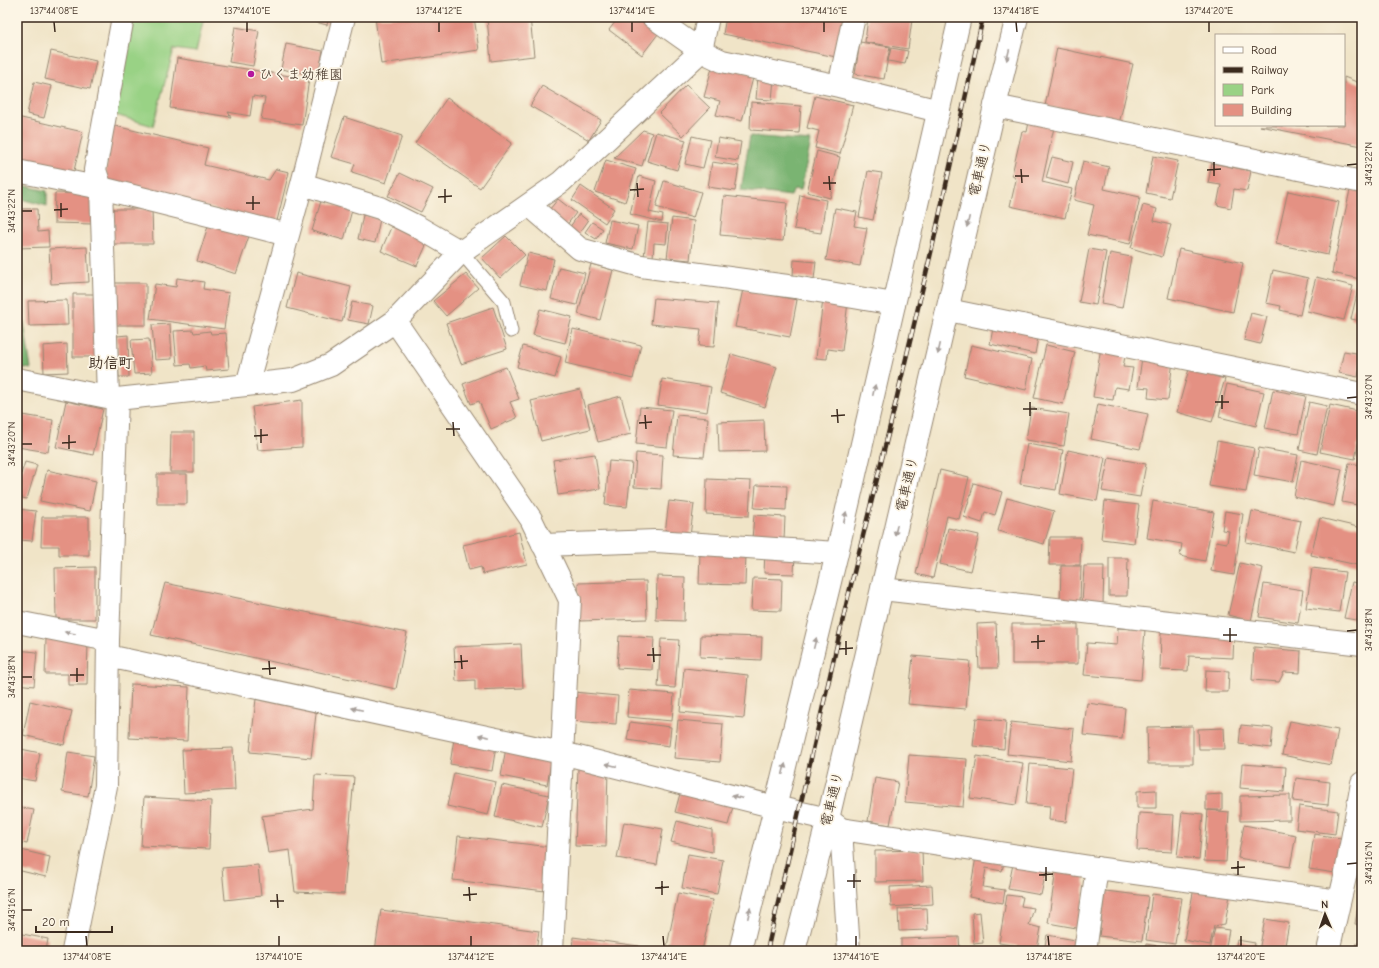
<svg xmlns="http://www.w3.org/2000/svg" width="1379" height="968" viewBox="0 0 1379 968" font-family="'Comic Neue','Klee One',sans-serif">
<rect width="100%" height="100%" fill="#fcf5e5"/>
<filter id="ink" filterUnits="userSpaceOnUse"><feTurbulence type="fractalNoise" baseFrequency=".025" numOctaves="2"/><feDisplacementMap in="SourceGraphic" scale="8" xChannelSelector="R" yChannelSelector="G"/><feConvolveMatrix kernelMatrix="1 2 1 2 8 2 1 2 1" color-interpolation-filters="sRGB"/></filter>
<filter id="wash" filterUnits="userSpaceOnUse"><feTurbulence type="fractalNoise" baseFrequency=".012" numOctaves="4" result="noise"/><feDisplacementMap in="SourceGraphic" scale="16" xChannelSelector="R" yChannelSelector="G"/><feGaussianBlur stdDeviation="0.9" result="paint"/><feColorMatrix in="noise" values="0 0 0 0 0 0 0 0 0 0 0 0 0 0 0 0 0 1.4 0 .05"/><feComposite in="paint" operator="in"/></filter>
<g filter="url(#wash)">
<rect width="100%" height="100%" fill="#f0e4c7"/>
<path fill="#99d285" stroke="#6a7e52" d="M131 17H204L196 52 174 49 153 126 109 113Z"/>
<path fill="#7ab472" stroke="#5a6f48" d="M750 136 811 141 801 190 794 189 791 196 741 190Z
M17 184 47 191V206L17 198Z
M17 277 31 369 17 367Z"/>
<g id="blocks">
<path fill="#e49183" d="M305 17H329L327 25 304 19Z
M375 17H474L479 50 381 64Z
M494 17H530L534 56 491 61 487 18Z
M619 17H635L658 34 642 55 609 30Z
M726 17H845L836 57 723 34Z
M868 17H894L912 20 908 49 865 42Z
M235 27 259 31 253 66 229 62Z
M860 42 890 47 884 79 855 74Z
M286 44 323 51 318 76 281 69Z
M891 48 908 51 905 64 888 61Z
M1057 48 1133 64 1119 124 1045 106Z
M51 51 96 61 90 89 45 79Z
M177 58 309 79 302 125 261 119 265 98 253 96 250 116 228 112 231 117 170 108Z
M713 64 754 74 742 121 716 115 720 101 704 97Z
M758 77 774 79 772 100 756 99Z
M1344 77 1362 84V146L1260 126 1344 125Z
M34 82 52 86 44 118 27 114Z
M686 85 710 108 683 136 659 113Z
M542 86 601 120 589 140 530 106Z
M815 96 853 105 840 154 815 148 819 131 807 128Z
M447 98 512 143 480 188 415 143Z
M751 102 801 106 799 133 750 130Z
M17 117 83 132 73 175 17 162Z
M344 117 402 136 386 183 352 172 355 164 331 157Z
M1030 117 1055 123 1042 182 1072 189 1065 218 1010 206 1016 180 1012 174 1022 131 1027 132Z
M111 125 208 148 204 165 269 180 276 169 289 172 276 225 105 180Z
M643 130 652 133 642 166 614 158Z
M656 132 686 140 677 170 647 161Z
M692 136 710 140 703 168 685 164Z
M718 138 741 142 738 161 715 157Z
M817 151 840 157 830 198 807 192Z
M1153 156 1178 161 1170 198 1146 193Z
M1052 157 1073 162 1068 184 1046 178Z
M606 160 636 169 625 202 595 192Z
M1083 161 1109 167 1104 189 1140 197 1130 244 1087 235 1094 205 1074 200Z
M712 162 739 166 735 191 708 187Z
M1212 163 1251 171 1247 191 1234 189 1231 208 1217 205 1221 185 1208 183Z
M868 171 882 173 873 220 859 217Z
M400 173 433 189 421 212 388 196Z
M639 176 656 181 649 212 663 215 662 222 630 214Z
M664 181 701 192 693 218 656 207Z
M581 186 614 209 605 223 572 200Z
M1350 190 1362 192V272L1360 279 1332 273Z
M1288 191 1339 202 1328 255 1276 244Z
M55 193 94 194 93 224 54 223Z
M800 195 826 200 821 233 794 229Z
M724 196 787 203 783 241 720 235Z
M558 199 576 213 563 230 545 215Z
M321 201 352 210 344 240 312 231Z
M1143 205 1157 209 1154 221 1171 225 1162 257 1131 248Z
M835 208 857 212 854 226 867 228 860 266 826 260Z
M17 209H37L38 232 48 231 49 247 17 248Z
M112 209H152L153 244H113Z
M579 214 588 221 576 238 567 231Z
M363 215 380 219 375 243 358 239Z
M672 218 694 221 690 260 667 258Z
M610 220 638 226 633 249 605 243Z
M592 222 603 229 596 239 585 232Z
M648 222 668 224 666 244 654 243 653 258 644 257Z
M209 223 249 236 236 274 197 261Z
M392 225 428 241 417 266 381 251Z
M506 236 525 255 500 278 482 258Z
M87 247 89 282 51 284 49 249Z
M1089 249 1106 252 1096 305 1079 302Z
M1179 249 1243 263 1233 312 1168 298Z
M528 253 554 259 547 291 520 285Z
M1110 253 1131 257 1122 308 1101 304Z
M794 260 816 262 814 279 793 276Z
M591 264 613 270 600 320 578 314Z
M559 267 585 273 577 305 551 299Z
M1273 270 1308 278 1300 315 1280 310 1281 306 1266 303Z
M296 273 351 287 342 322 287 308Z
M466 274 478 288 446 316 433 301Z
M1316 277 1353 286 1344 320 1307 311Z
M177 278 204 282 203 289 229 293 224 329 150 319 155 284 176 287Z
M111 283H146V325H112Z
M1359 285 1362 286V321L1351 319Z
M743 289 797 300 790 337 735 327Z
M73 294H97V357H73Z
M654 298 718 303 714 347 699 346 701 329 651 324Z
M823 299 848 302 842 351 828 349 827 359 816 358Z
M67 300 68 325 29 326 28 301Z
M352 302 373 306 369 324 348 320Z
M493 307 507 349 461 364 446 323Z
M540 309 572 317 565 343 533 335Z
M1251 313 1267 317 1260 344 1244 340Z
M994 323 1039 332 1035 354 990 344Z
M170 324 172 359 155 360 152 325Z
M573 329 641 345 633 379 565 363Z
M193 330 194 333 210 331 211 334 226 333 229 369 206 371 205 366 191 368 190 364 177 365 174 331Z
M128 335 129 377H119L117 336Z
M149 339 152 373 134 374 131 340Z
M67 344 68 372 44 373 43 346Z
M971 345 1032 359 1026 390 964 376Z
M1046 345 1075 352 1063 404 1034 398Z
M523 346 561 357 555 378 517 367Z
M1101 347 1126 351 1123 367 1133 368 1129 389 1115 387 1113 400 1093 397Z
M1344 351 1362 354 1358 377 1339 373Z
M731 354 777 367 765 407 720 393Z
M1142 357 1173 361 1168 400 1148 398 1149 388 1138 387Z
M506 367 519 399 510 402 517 418 491 429 479 401 471 404 463 384Z
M1189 369 1225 379 1212 422 1177 412Z
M662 379 711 387 707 412 658 405Z
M1227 384 1264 392 1256 426 1219 417Z
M580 389 590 429 541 441 531 401Z
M1273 390 1306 396 1298 434 1265 428Z
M621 396 631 434 598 442 588 405Z
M302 400V447L258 450 252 407Z
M66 401 103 409 93 455 56 447Z
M1309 402 1327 406 1317 454 1299 450Z
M1098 404 1148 414 1140 449 1091 439Z
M1330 405 1362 412V425L1355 459 1320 452Z
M640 407 672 410 667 447 636 444Z
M1031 408 1069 414 1064 446 1026 440Z
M17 414 53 420 48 452 17 447Z
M677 415 708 418 704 457 673 455Z
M764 420 765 451 719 452 718 422Z
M171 432H194V472H170Z
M1217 441 1254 448 1246 492 1209 486Z
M1027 444 1063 450 1056 490 1020 484Z
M1259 448 1298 455 1293 482 1254 475Z
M1068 450 1105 458 1097 501 1060 494Z
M636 453 663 455 661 489 634 487Z
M595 454 600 489 558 495 553 460Z
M1109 457 1146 464 1140 497 1102 491Z
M1301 460 1342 469 1334 506 1294 497Z
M609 461 632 463 627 507 605 505Z
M25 462 37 465 27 499 17 497V472L21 474Z
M1349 463 1362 465V506L1342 502Z
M47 470 96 481 90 511 40 501Z
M940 470 969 477 959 519 947 516 933 578 916 574Z
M157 474H187V504H157Z
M707 479 751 481 749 516 706 514Z
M974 483 1002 492 995 515 985 512 982 523 964 517Z
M756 485 787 486 786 510 754 508Z
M1007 498 1054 511 1044 544 998 531Z
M669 501 694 504 690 536 665 533Z
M1105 501 1139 505 1134 543 1101 539Z
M1153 501 1214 512 1205 561 1180 556 1182 544 1147 538Z
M17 509 36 511 32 541 20 540 19 543H17Z
M1225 511 1243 514 1234 575 1211 571 1216 541 1227 543 1229 531 1222 530Z
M1252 511 1301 521 1294 552 1246 542Z
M754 515 785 517 784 540 752 539Z
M42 517H89V555H59V546H41Z
M1320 518 1362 528V566L1311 555Z
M948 528 979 535 970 571 940 564Z
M519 532 527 564 483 574 481 567 469 570 463 545Z
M1050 537H1081L1080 565H1049Z
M700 551 746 553 745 585 699 584Z
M765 552 795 553 794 574 764 573Z
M1109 558H1128L1127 596H1109Z
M1240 563 1263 568 1251 621 1228 615Z
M1061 566H1081L1080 604H1060Z
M1084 566H1104L1103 604H1082Z
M95 567V619H56L55 568Z
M1312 568 1345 572 1339 612 1306 608Z
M657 576 685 577 684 621 656 620Z
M753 578 782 579 781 611 751 610Z
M646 581 647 619 579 621 578 583Z
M1352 582 1362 584V621L1344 618Z
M165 583 407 633 396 689 151 635Z
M1264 584 1303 590 1298 623 1259 617Z
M996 623 998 668H979L977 624Z
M1012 624H1078V664H1012Z
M1118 628 1145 630 1141 680 1084 675 1087 643 1117 645Z
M1161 632 1234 633 1233 658 1189 656 1188 671 1160 670Z
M701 635 762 637 761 660 700 657Z
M619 636 654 638 652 670 617 668Z
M46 639 88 640 87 685H68V674H45Z
M661 639 679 640 675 688 658 687Z
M521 644 523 688 475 690V680L456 681 454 647Z
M1254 647 1301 651 1300 673 1284 672 1279 682 1252 680Z
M17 650 37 652 34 686 17 684Z
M913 656 970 661 966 709 908 704Z
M684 668 748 675 744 718 680 712Z
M1206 670 1229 671 1228 692H1205Z
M131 684 189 687 187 741 129 738Z
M629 690 674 694 672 721 627 717Z
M573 692 618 696 616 724 571 721Z
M256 699 317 705 311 758 250 752Z
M30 701 72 711 64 745 23 735Z
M1087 703 1125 708 1122 739 1083 735Z
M976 718 1006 721 1004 749 973 746Z
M678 720 723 724 720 762 674 758Z
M1290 721 1338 730 1331 765 1282 755Z
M630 722 671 727 669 746 627 740Z
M1011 722 1074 729 1071 761 1007 754Z
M1241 725 1273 728 1271 748 1239 744Z
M1193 726V764H1148L1147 727Z
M1224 728 1225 749H1199L1198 729Z
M454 739 496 746 492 771 450 764Z
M233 748 235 790 184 793 182 750Z
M506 748 552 756 547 785 501 776Z
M21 749 40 753 35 781 17 778Z
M68 752 94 756 88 796 62 792Z
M909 755 967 759 963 807 905 802Z
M977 756 1023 763 1016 805 970 798Z
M1030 764 1072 768 1066 822 1049 820 1050 806 1026 804Z
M1242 764 1286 767 1284 792 1240 788Z
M578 768 608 769 606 847 575 846Z
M454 773 496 782 488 815 447 806Z
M315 775 354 777 344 894 295 892 290 850 268 853 262 816 313 809Z
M875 778 898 782 890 825 868 821Z
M1296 778 1330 782 1328 805 1293 801Z
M502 785 549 795 542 827 495 817Z
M681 790 734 803 728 825 675 812Z
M1156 790V808H1137V791Z
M1222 794V810H1206V795Z
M1290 795V820L1240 821V796Z
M144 797 211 801 209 849 141 846Z
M1299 806 1338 811 1335 834 1296 829Z
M17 807 34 810 27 844 17 842Z
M1208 810 1229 812 1226 862 1204 861Z
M1182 812 1203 814 1199 859 1177 857Z
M1139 813 1174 815 1172 852 1137 850Z
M677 821 712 830V852L671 842Z
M624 822 663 829 657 865 617 858Z
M1244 825 1296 835 1290 867 1238 858Z
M1314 834 1341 838 1335 873 1309 869Z
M458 836 551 847 545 891 453 880Z
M17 849 50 857 46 877 17 870Z
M922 850 923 881 875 882V851Z
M688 854 723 860 717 894 682 888Z
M976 857 1004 862 1002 871 986 868 983 887 1005 890 1003 903 969 897Z
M1013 864 1046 871 1041 895 1008 889Z
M258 865 261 896 225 900 222 868Z
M1056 870 1085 875 1082 929 1048 923Z
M932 885 933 904 891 907 890 887Z
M1194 888 1230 895 1225 924 1214 926 1210 945 1184 940Z
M1105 891 1148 896 1142 941 1099 936Z
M678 893 713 900 702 951H688L667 946Z
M1152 894 1182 898 1175 944 1146 940Z
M1007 895 1023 897 1021 906 1034 908 1029 925 1041 928 1037 949 999 943Z
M1360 895H1362V925L1355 924Z
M927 908 928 930 899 931 898 909Z
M381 910 539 931 536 951H375Z
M980 912 983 943 974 944 972 913Z
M1265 919 1289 923 1284 951H1259Z
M1215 928 1229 930 1225 951H1210Z
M17 933 48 939 46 951H17Z
M1047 935 1081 941 1079 951H1044Z
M573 937 639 946 638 951H572Z
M959 937 960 951H901V939Z
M1237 940 1255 943 1253 951H1235Z
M1357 943 1362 944V951H1356Z
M1146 944 1164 947V951H1145Z"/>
</g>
</g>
<g filter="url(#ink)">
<use href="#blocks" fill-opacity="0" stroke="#968772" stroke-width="1"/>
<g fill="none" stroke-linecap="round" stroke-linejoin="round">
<defs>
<path id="service" d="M461 252 504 302 511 331"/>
<path id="minor" d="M653 17 701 51 722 61 839 86 939 111
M839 86 854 17
M995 106 1362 182
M17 171 101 188 288 235
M302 184 380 208 418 227 461 252
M529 205 580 249 641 266 795 287 894 304
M948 310 1362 394
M395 321 531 519 570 600 552 951
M17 379 117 399 293 380 331 365 395 321 461 252 561 182 701 51 708 17
M247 385 302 184 344 17
M108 397 101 188 95 170 123 17
M543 545 656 541 837 553
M882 589 1362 644
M17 622 108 640
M108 656 562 753 775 807 828 819 841 829 1097 868 1339 901
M73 951 106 786 108 640 117 399
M1085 951 1097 868
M1328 951 1346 873 1362 783"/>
<path id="tertiary" d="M841 829 849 951
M740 951 837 553 960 17
M794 951 828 819 995 106 1017 17"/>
</defs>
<use href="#service" stroke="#968772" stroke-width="15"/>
<use href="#minor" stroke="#968772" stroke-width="24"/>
<use href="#tertiary" stroke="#968772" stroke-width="24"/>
<use href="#service" stroke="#fff" stroke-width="13"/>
<use href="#minor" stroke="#fff" stroke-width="22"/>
<use href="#tertiary" stroke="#fff" stroke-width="22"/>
<defs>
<path id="rail" d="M767 951 847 601 891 422 933 244 983 17"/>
</defs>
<use href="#rail" stroke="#3b2a1e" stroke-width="4.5"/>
<use href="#rail" stroke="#fcf5e5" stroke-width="3" stroke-dasharray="9" stroke-linecap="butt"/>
</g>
<defs><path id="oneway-solid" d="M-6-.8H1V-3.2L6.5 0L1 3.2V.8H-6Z"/></defs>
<g fill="#a79f9a">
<use href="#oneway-solid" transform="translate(1008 55) rotate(104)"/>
<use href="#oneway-solid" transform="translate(968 222) rotate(103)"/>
<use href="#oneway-solid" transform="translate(939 349) rotate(103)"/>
<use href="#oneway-solid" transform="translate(874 390) rotate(-77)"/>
<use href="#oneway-solid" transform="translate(845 517) rotate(-77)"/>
<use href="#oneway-solid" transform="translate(896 530) rotate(103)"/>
<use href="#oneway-solid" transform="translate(70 633) rotate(-169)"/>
<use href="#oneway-solid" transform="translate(815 643) rotate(-76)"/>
<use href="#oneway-solid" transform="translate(357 709) rotate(-168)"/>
<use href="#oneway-solid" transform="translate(484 736) rotate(-168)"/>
<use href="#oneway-solid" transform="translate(611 765) rotate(-166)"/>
<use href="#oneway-solid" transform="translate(784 769) rotate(-76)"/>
<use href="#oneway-solid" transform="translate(737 797) rotate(-166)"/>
<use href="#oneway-solid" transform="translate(749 913) rotate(-77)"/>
</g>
</g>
<path fill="none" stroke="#3b2a1e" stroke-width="1.5" d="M54 22 55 32M247 22V32M439 22V32M632 22V32M824 22V32M1016 22 1017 32M1209 22V32M1214 162V176M1347 165 1357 164M1021 169 1022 183M1207 170 1221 169M829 176 830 190M1015 176H1029M637 183 638 197M823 183H836M445 189V203M630 190 644 189M253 196V210M438 197 452 196M61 203V217M246 203H260M54 210 68 209M22 211H32M1222 395V409M1347 398 1357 397M1030 402V416M1215 402H1229M837 409 838 423M1023 409H1037M645 415 646 429M831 416 845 415M453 422 454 436M639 423 652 422M261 429V443M446 429H460M69 435V449M254 436 268 435M62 443 76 442M22 444H32M1230 628V642M1347 631 1357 630M1038 635V649M1223 635H1237M846 641V655M1031 642 1045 641M653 648 654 662M839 649 853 648M461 655 462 669M647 655H661M269 661 270 675M454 662 468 661M77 668V682M262 669 276 668M70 675H84M22 677H32M1238 861V875M1347 864 1357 863M1046 867V881M1231 868 1245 867M854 874V888M1039 875 1053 874M662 881V895M847 881H861M469 887 470 901M655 888 669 887M277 894 278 908M463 895 477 894M270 901H284M22 910H32M86 936 87 946M279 936V946M471 936V946M663 936 664 946M856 936V946M1048 936 1049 946M1241 936V946"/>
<circle fill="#b5179e" stroke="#fcf5e5" stroke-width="1.5" cx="251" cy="74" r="4"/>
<g text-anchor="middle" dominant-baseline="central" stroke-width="3.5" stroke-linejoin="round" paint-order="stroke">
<g font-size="14" fill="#3b2a1e" stroke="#fcf5e5" text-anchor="start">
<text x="259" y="74">ひくま幼稚園</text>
</g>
<g font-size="14" fill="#3b2a1e" stroke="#fcf5e5">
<text transform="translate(980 169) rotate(-77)">電車通り</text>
<text transform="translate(907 484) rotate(-77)">電車通り</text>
<text transform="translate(832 799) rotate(-77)">電車通り</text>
</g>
<g font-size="15" font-weight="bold" fill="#3b2a1e" stroke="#fcf5e5">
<text x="111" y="363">助信町</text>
</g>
</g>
<rect width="1379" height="968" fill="none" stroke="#fcf5e5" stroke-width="44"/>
<rect x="1215" y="34" width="130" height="92" fill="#fcf5e5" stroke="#afa495"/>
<rect x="1223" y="47" width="20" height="6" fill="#ffffff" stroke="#afa495"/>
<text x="1251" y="54" font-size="12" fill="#3b2a1e">Road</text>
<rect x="1223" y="67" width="20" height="6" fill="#3b2a1e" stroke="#afa495"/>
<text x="1251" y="74" font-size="12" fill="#3b2a1e">Railway</text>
<rect x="1223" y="84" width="20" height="12" fill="#99d285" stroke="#afa495"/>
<text x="1251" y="94" font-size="12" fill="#3b2a1e">Park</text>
<rect x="1223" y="104" width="20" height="12" fill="#e49183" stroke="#afa495"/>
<text x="1251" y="114" font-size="12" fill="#3b2a1e">Building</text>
<g transform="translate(1325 914) rotate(358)" stroke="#fcf5e5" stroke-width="3" paint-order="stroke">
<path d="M0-3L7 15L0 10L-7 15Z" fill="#3b2a1e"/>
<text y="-6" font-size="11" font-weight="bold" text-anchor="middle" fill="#3b2a1e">N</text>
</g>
<path d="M36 926v6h76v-6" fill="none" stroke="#3b2a1e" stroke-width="2"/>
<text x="42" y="926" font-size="12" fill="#3b2a1e" stroke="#fcf5e5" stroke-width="3" paint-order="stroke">20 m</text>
<rect x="22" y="22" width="1335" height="924" fill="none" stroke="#3b2a1e" stroke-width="1.5"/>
<g font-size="10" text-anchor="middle" fill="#3b2a1e">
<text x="54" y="14">137°44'08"E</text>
<text x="247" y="14">137°44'10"E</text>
<text x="439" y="14">137°44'12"E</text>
<text x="632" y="14">137°44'14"E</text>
<text x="824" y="14">137°44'16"E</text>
<text x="1016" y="14">137°44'18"E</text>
<text x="1209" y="14">137°44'20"E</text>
<text transform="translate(1368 164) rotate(-90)" y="4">34°43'22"N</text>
<text transform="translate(11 211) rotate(-90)" y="4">34°43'22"N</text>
<text transform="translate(1368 397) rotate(-90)" y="4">34°43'20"N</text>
<text transform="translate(11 444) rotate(-90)" y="4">34°43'20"N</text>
<text transform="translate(1368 630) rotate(-90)" y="4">34°43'18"N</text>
<text transform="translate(11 677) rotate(-90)" y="4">34°43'18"N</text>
<text transform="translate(1368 863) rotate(-90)" y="4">34°43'16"N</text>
<text transform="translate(11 910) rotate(-90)" y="4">34°43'16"N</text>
<text x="87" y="960">137°44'08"E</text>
<text x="279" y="960">137°44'10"E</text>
<text x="471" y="960">137°44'12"E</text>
<text x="664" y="960">137°44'14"E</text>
<text x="856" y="960">137°44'16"E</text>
<text x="1049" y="960">137°44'18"E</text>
<text x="1241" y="960">137°44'20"E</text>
</g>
</svg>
